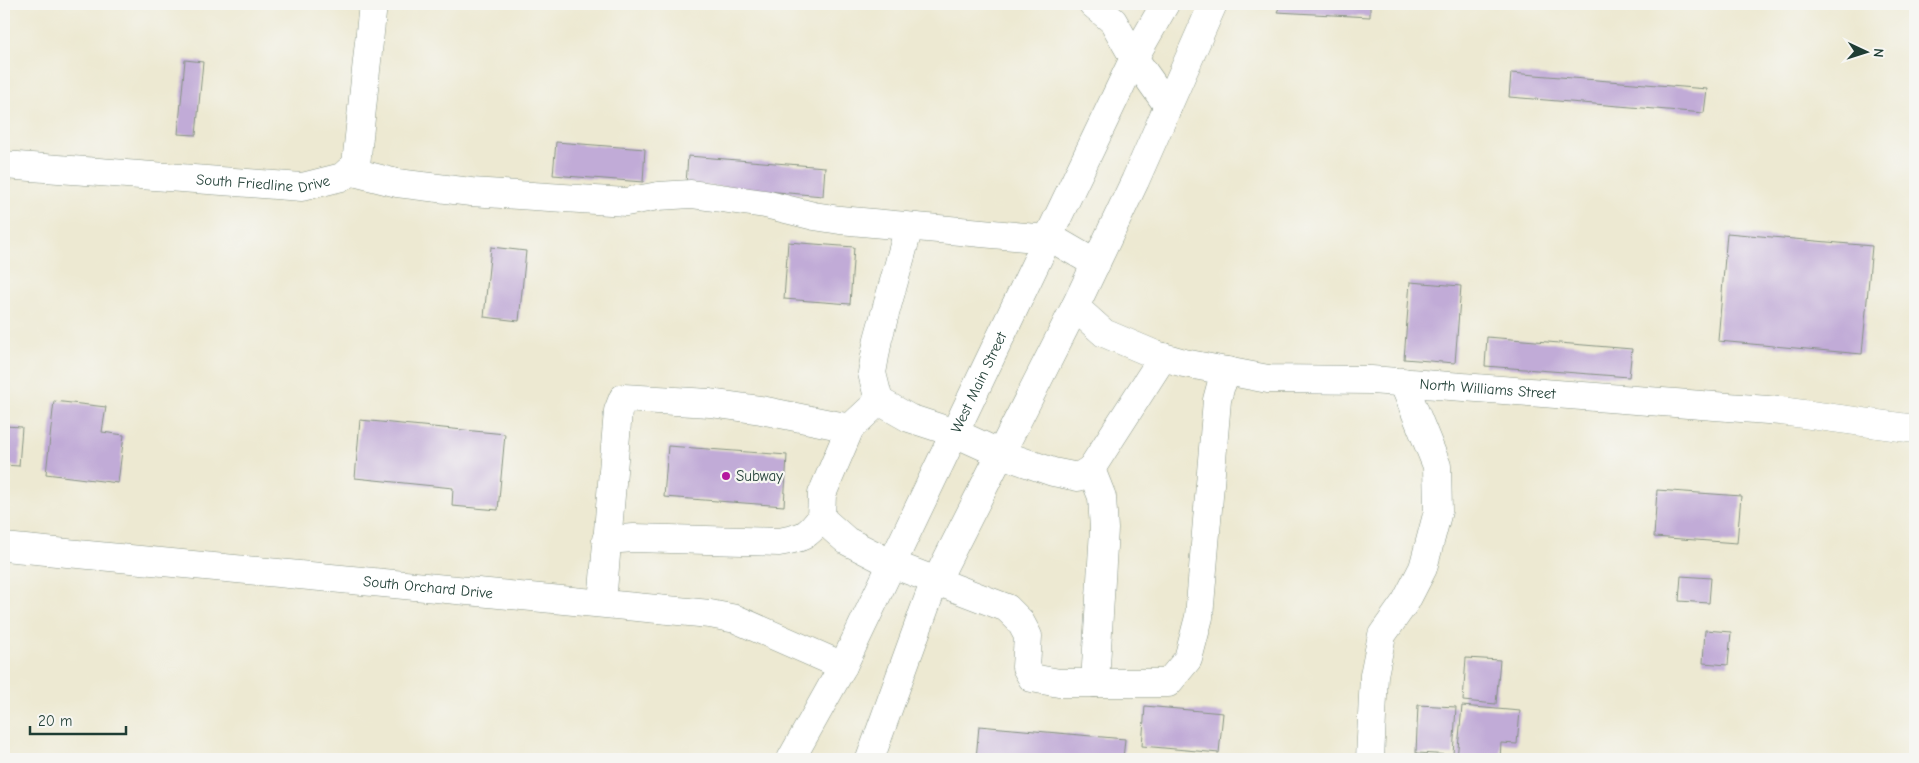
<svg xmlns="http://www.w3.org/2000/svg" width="1919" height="763" viewBox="0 0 1919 763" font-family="'Comic Neue',sans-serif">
<rect width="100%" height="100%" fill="#f6f6f2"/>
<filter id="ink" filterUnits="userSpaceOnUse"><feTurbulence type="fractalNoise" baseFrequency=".02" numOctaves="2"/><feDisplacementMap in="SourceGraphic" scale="10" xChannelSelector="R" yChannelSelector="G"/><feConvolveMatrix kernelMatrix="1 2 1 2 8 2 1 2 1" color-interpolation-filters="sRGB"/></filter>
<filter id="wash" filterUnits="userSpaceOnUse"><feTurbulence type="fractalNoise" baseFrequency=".0096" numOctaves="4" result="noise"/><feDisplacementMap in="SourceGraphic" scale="20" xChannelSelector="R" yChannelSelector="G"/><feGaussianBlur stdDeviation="1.12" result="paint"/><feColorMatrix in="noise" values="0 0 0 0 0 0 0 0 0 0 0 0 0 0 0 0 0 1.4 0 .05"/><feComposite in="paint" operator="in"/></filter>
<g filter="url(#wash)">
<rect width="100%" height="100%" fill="#ede9d2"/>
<g id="blocks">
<path fill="#c1abd7" d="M1281 4H1370V17L1277 12Z
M185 60 203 62 196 135 178 134Z
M1511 73 1707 89 1704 113 1509 97Z
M556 142 645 149 643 182 553 175Z
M688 156 825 167 823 196 686 184Z
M1727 233 1872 246 1862 354 1718 341Z
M788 242 854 247 850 304 784 299Z
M491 247 526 251 519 321 484 317Z
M1410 282 1461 286 1455 363 1404 359Z
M1487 337 1632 349 1629 377 1485 366Z
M54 401 106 407 102 432 124 435 118 483 46 474Z
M360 420 505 434 498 510 452 506 453 488 355 478Z
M4 426 22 427 19 466 4 465Z
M668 446 787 455 784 506 664 497Z
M1657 490 1741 496 1737 543 1654 537Z
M1681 576 1711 578 1709 603 1679 601Z
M1705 630 1731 632 1728 665 1703 663Z
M1466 658 1500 660 1496 704 1463 701Z
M1418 705 1456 707 1453 755 1416 753Z
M1145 706 1223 713 1219 753 1142 746Z
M1462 706 1520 711 1517 744 1501 743 1500 759H1457Z
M979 726 1125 739 1123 759H976Z"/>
</g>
</g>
<g filter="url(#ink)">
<use href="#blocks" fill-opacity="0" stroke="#869383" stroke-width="1"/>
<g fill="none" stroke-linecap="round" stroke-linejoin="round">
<defs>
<g id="minor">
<path d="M1093 4 1113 21 1134 58 1168 106"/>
<path id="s1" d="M4 165 302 187 342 177 356 165 373 4"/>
<path d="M349 171 397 183 471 192 626 202 658 196 691 194 765 204 814 216 840 220 1047 239 1060 243 1096 264"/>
<path d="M909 227 878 339 872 373 879 401 909 418 955 433 1001 454 1053 472 1078 477 1091 469 1163 357"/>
<path id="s2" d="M1075 307 1104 333 1156 355 1184 363 1268 379 1371 380 1781 411 1915 429"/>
<path d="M879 401 850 428 822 494 821 518 847 541 892 564 1007 608 1020 621 1028 636 1026 667 1032 678 1059 683H1168L1188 659 1199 617 1217 400 1221 385 1229 371"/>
<path d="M1091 469 1102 497 1104 529 1095 683"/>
<path d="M606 540 634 538 779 542C802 538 807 537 821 518"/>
<path id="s3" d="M4 547 710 614 736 619 843 666"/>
<path d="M602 603 618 411 623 398 710 403 761 410 850 428"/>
<path d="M1370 759 1374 675 1382 635 1406 601 1423 568 1438 511 1437 466 1403 382"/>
</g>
<g id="highway">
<path id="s4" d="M791 759 843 666 1134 58 1165 4"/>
<path d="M870 759 931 591 1075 307 1135 181 1213 4"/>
</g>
</defs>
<use href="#minor" stroke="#869383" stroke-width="29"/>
<use href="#highway" stroke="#869383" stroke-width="29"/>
<use href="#minor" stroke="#fff" stroke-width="28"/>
<use href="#highway" stroke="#fff" stroke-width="28"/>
</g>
</g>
<circle fill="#b5179e" stroke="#f6f6f2" stroke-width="2" cx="726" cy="476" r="5"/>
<g text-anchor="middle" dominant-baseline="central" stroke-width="4.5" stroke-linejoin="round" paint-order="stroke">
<g font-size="15" fill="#1f3d34" stroke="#f6f6f2">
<text stroke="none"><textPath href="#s1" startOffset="260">South Friedline Drive</textPath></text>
<text stroke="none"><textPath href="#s4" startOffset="421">West Main Street</textPath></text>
<text stroke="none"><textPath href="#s2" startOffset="430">North Williams Street</textPath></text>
<text stroke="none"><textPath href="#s3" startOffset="426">South Orchard Drive</textPath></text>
</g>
<g font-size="15" fill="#1f3d34" stroke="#f6f6f2" text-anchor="start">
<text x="736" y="476">Subway</text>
</g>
</g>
<rect width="1919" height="763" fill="none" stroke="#f6f6f2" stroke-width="20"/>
<g transform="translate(1866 52) rotate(94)" stroke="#f6f6f2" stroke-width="4" paint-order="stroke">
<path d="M0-4L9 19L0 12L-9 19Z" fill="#1f3d34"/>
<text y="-8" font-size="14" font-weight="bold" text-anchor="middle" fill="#1f3d34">N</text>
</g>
<path d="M30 726v8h96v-8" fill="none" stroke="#1f3d34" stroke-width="2.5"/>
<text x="38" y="726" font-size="15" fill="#1f3d34" stroke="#f6f6f2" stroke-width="4" paint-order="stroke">20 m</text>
</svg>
